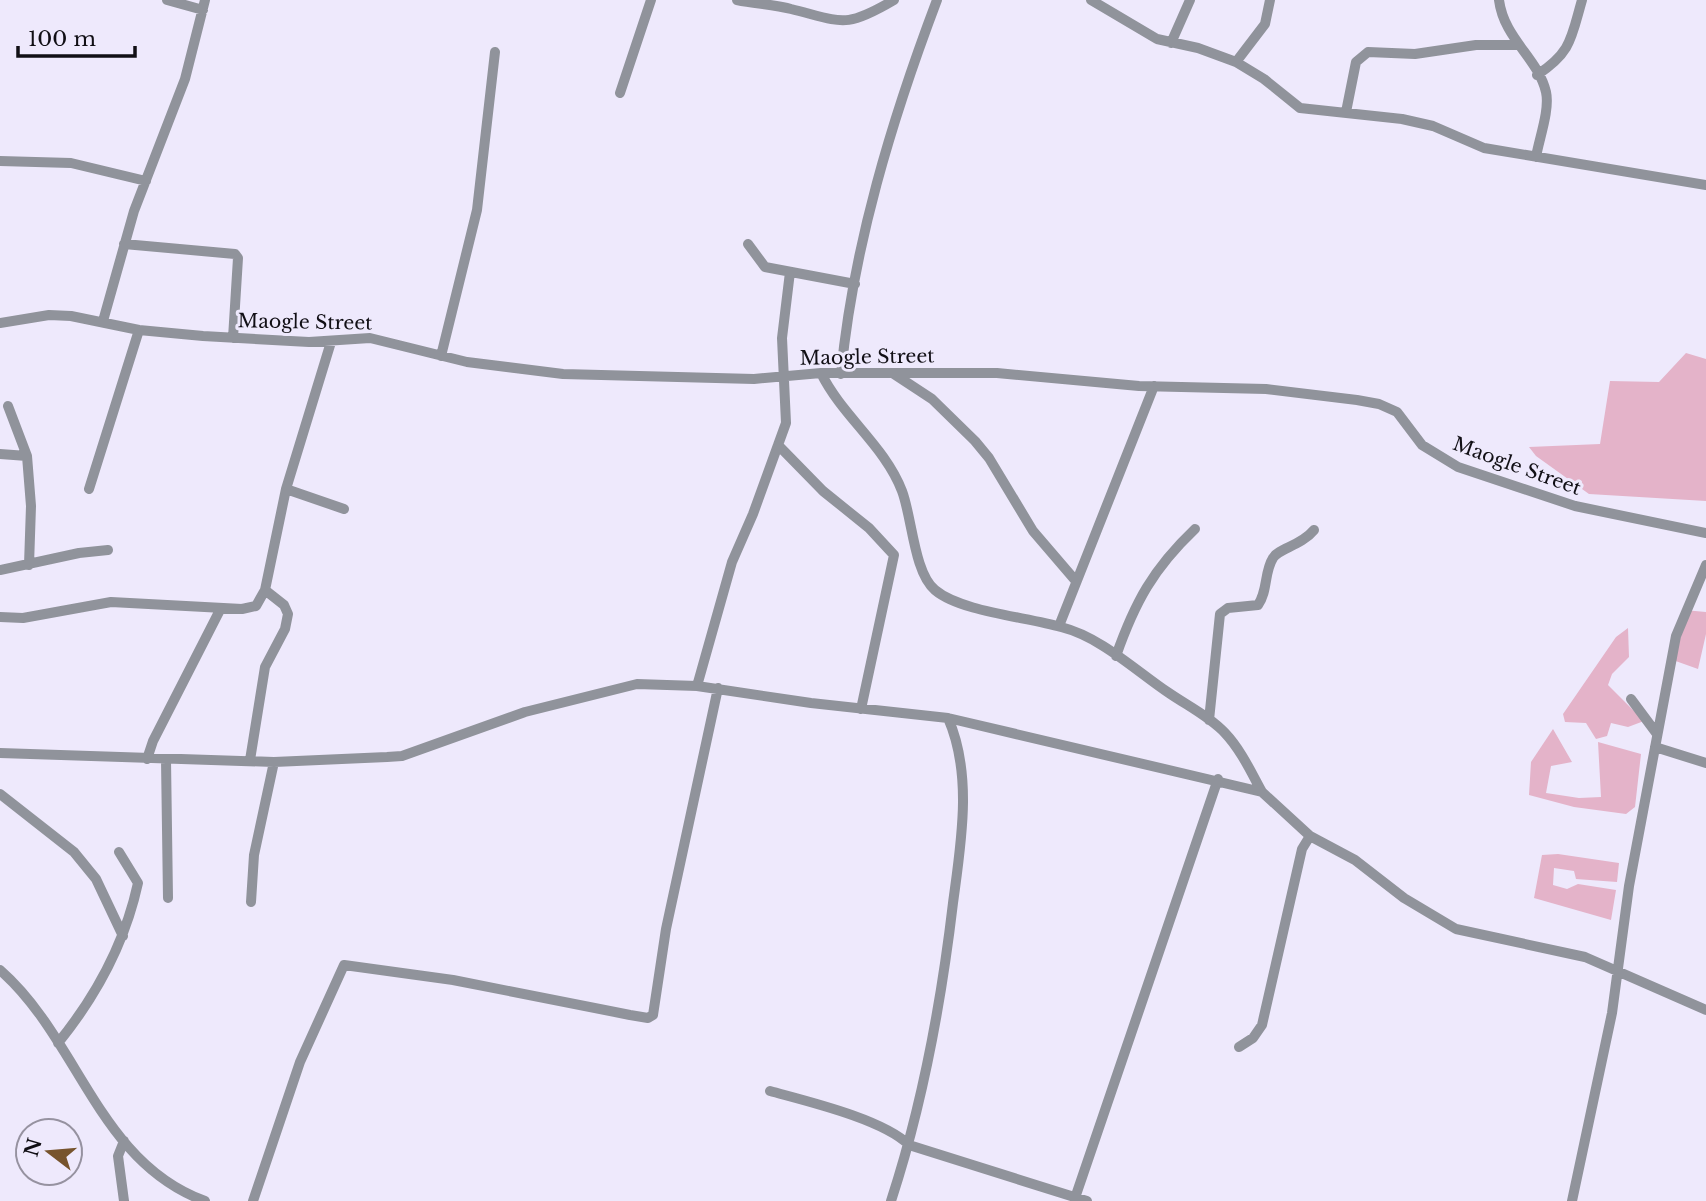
<svg xmlns="http://www.w3.org/2000/svg" width="1706" height="1201" viewBox="0 0 1706 1201" font-family="'Libre Baskerville',serif">
<rect width="100%" height="100%" fill="#eee9fc"/>
<path fill="#e4b3c9" d="M1686 353 1706 359V501L1589 494 1536 456 1529 447 1600 444 1610 381 1659 382Z
M1684 610 1706 612V634L1698 669 1670 659Z
M1628 628 1629 657 1612 674 1608 685 1644 721 1628 727 1611 723 1607 736 1596 739 1586 723 1565 722 1563 714 1616 637Z
M1553 729 1572 762 1551 766 1546 793 1579 798 1601 797 1598 742 1641 754 1635 807 1626 814 1574 807 1529 795 1531 762Z
M1558 854 1619 863 1617 882 1576 879 1574 871 1554 868 1553 885 1567 889 1578 884 1616 890 1611 920 1534 898 1542 855Z"/>
<g fill="none" stroke-linecap="round" stroke-linejoin="round">
<path stroke="#90939b" stroke-width="10" d="M167 0 203 10
M737 0C755 4 773 4 791 9 843 22 845 29 894 0
M1091 0 1157 39 1198 48 1236 62 1264 79 1300 108 1402 119 1433 126 1484 148 1706 185
M1499 0C1504 39 1538 58 1546 92 1550 110 1539 139 1536 157
M1171 43 1190 0
M1236 62 1265 24 1270 0
M1537 75C1572 52 1571 38 1582 0
M620 93 651 0
M1346 112 1356 62 1368 52 1415 54 1476 45H1519
M0 161 71 163 146 181
M124 244 235 254 238 258 233 338
M748 244 765 267 855 284
M103 321 134 211 185 79 205 0
M0 323 49 315 71 316 139 330 203 336 309 342 370 338 467 362 563 374 754 379 821 373H997L1139 386 1266 389 1357 400 1379 404 1397 412 1422 445 1458 467 1575 506 1706 533
M441 356 477 210 495 52
M821 373C842 416 885 446 902 491 912 517 914 573 935 590 961 612 1028 617 1061 627 1101 637 1136 671 1169 693 1188 706 1210 717 1225 733 1241 750 1251 772 1262 792
M841 374C853 247 892 119 937 0
M894 374 932 399 975 441 989 458 1033 531 1075 580
M8 406 27 456 31 506 29 565
M778 445 823 491 869 528 894 555 861 709
M0 454 27 456
M89 489 139 330
M286 489 344 509
M0 570 79 553 108 550
M0 617 23 618 111 602 242 609 256 606 265 590 286 489 331 342
M1059 626 1154 386
M1116 656C1135 602 1153 569 1195 529
M697 686 732 562 753 514 786 423 782 338 790 272
M1631 699 1657 734
M1209 720 1220 614 1228 608 1258 605C1268 591 1264 572 1273 558 1279 548 1301 546 1314 530
M1655 747 1706 763
M0 753 274 762 387 757 402 756 525 712 637 684 697 686 811 703 948 718 1262 792 1310 836 1355 860 1404 898 1456 929 1585 957 1706 1010
M147 759 153 741 221 608
M166 760 168 898
M250 760 265 667 285 629 288 614 284 605 265 590
M0 794 74 852 96 879 123 936
M251 902 254 855 274 762
M0 970C79 1039 98 1162 205 1201
M58 1043C97 995 125 943 138 883L119 852
M1239 1047 1253 1038 1262 1025 1302 849 1310 836
M770 1091C806 1101 883 1119 909 1145L1087 1201
M1075 1198 1218 779
M124 1201 118 1156 124 1141
M253 1201 300 1062 344 965 453 980 630 1015 648 1018 653 1015 666 929 718 688
M891 1201C923 1103 941 1005 953 903 961 843 973 775 948 718
M1572 1201 1612 1013 1629 886 1676 636 1706 565"/>
</g>
<g text-anchor="middle" dominant-baseline="central" stroke-width="6" stroke-linejoin="round" paint-order="stroke">
<g font-size="19" fill="#110f15" stroke="#eee9fc">
<text transform="translate(305 322) rotate(1)">Maogle Street</text>
<text transform="translate(867 357) rotate(-1)">Maogle Street</text>
<text transform="translate(1517 466) rotate(20)">Maogle Street</text>
</g>
</g>
<g transform="translate(49 1152) rotate(286)"><circle r="33" fill="#eee9fc" stroke="#9692a0" stroke-width="2"/>
<path d="M0-5L12 26L0 18L-12 26Z" fill="#77542d"/>
<text y="-10" font-size="19" font-weight="bold" text-anchor="middle" fill="#110f15">N</text>
</g>
<path d="M18 46v10h117v-10" fill="none" stroke="#110f15" stroke-width="3.5"/>
<text x="28" y="46" font-size="21" fill="#110f15" stroke="#eee9fc" stroke-width="5" paint-order="stroke">100 m</text>
</svg>
